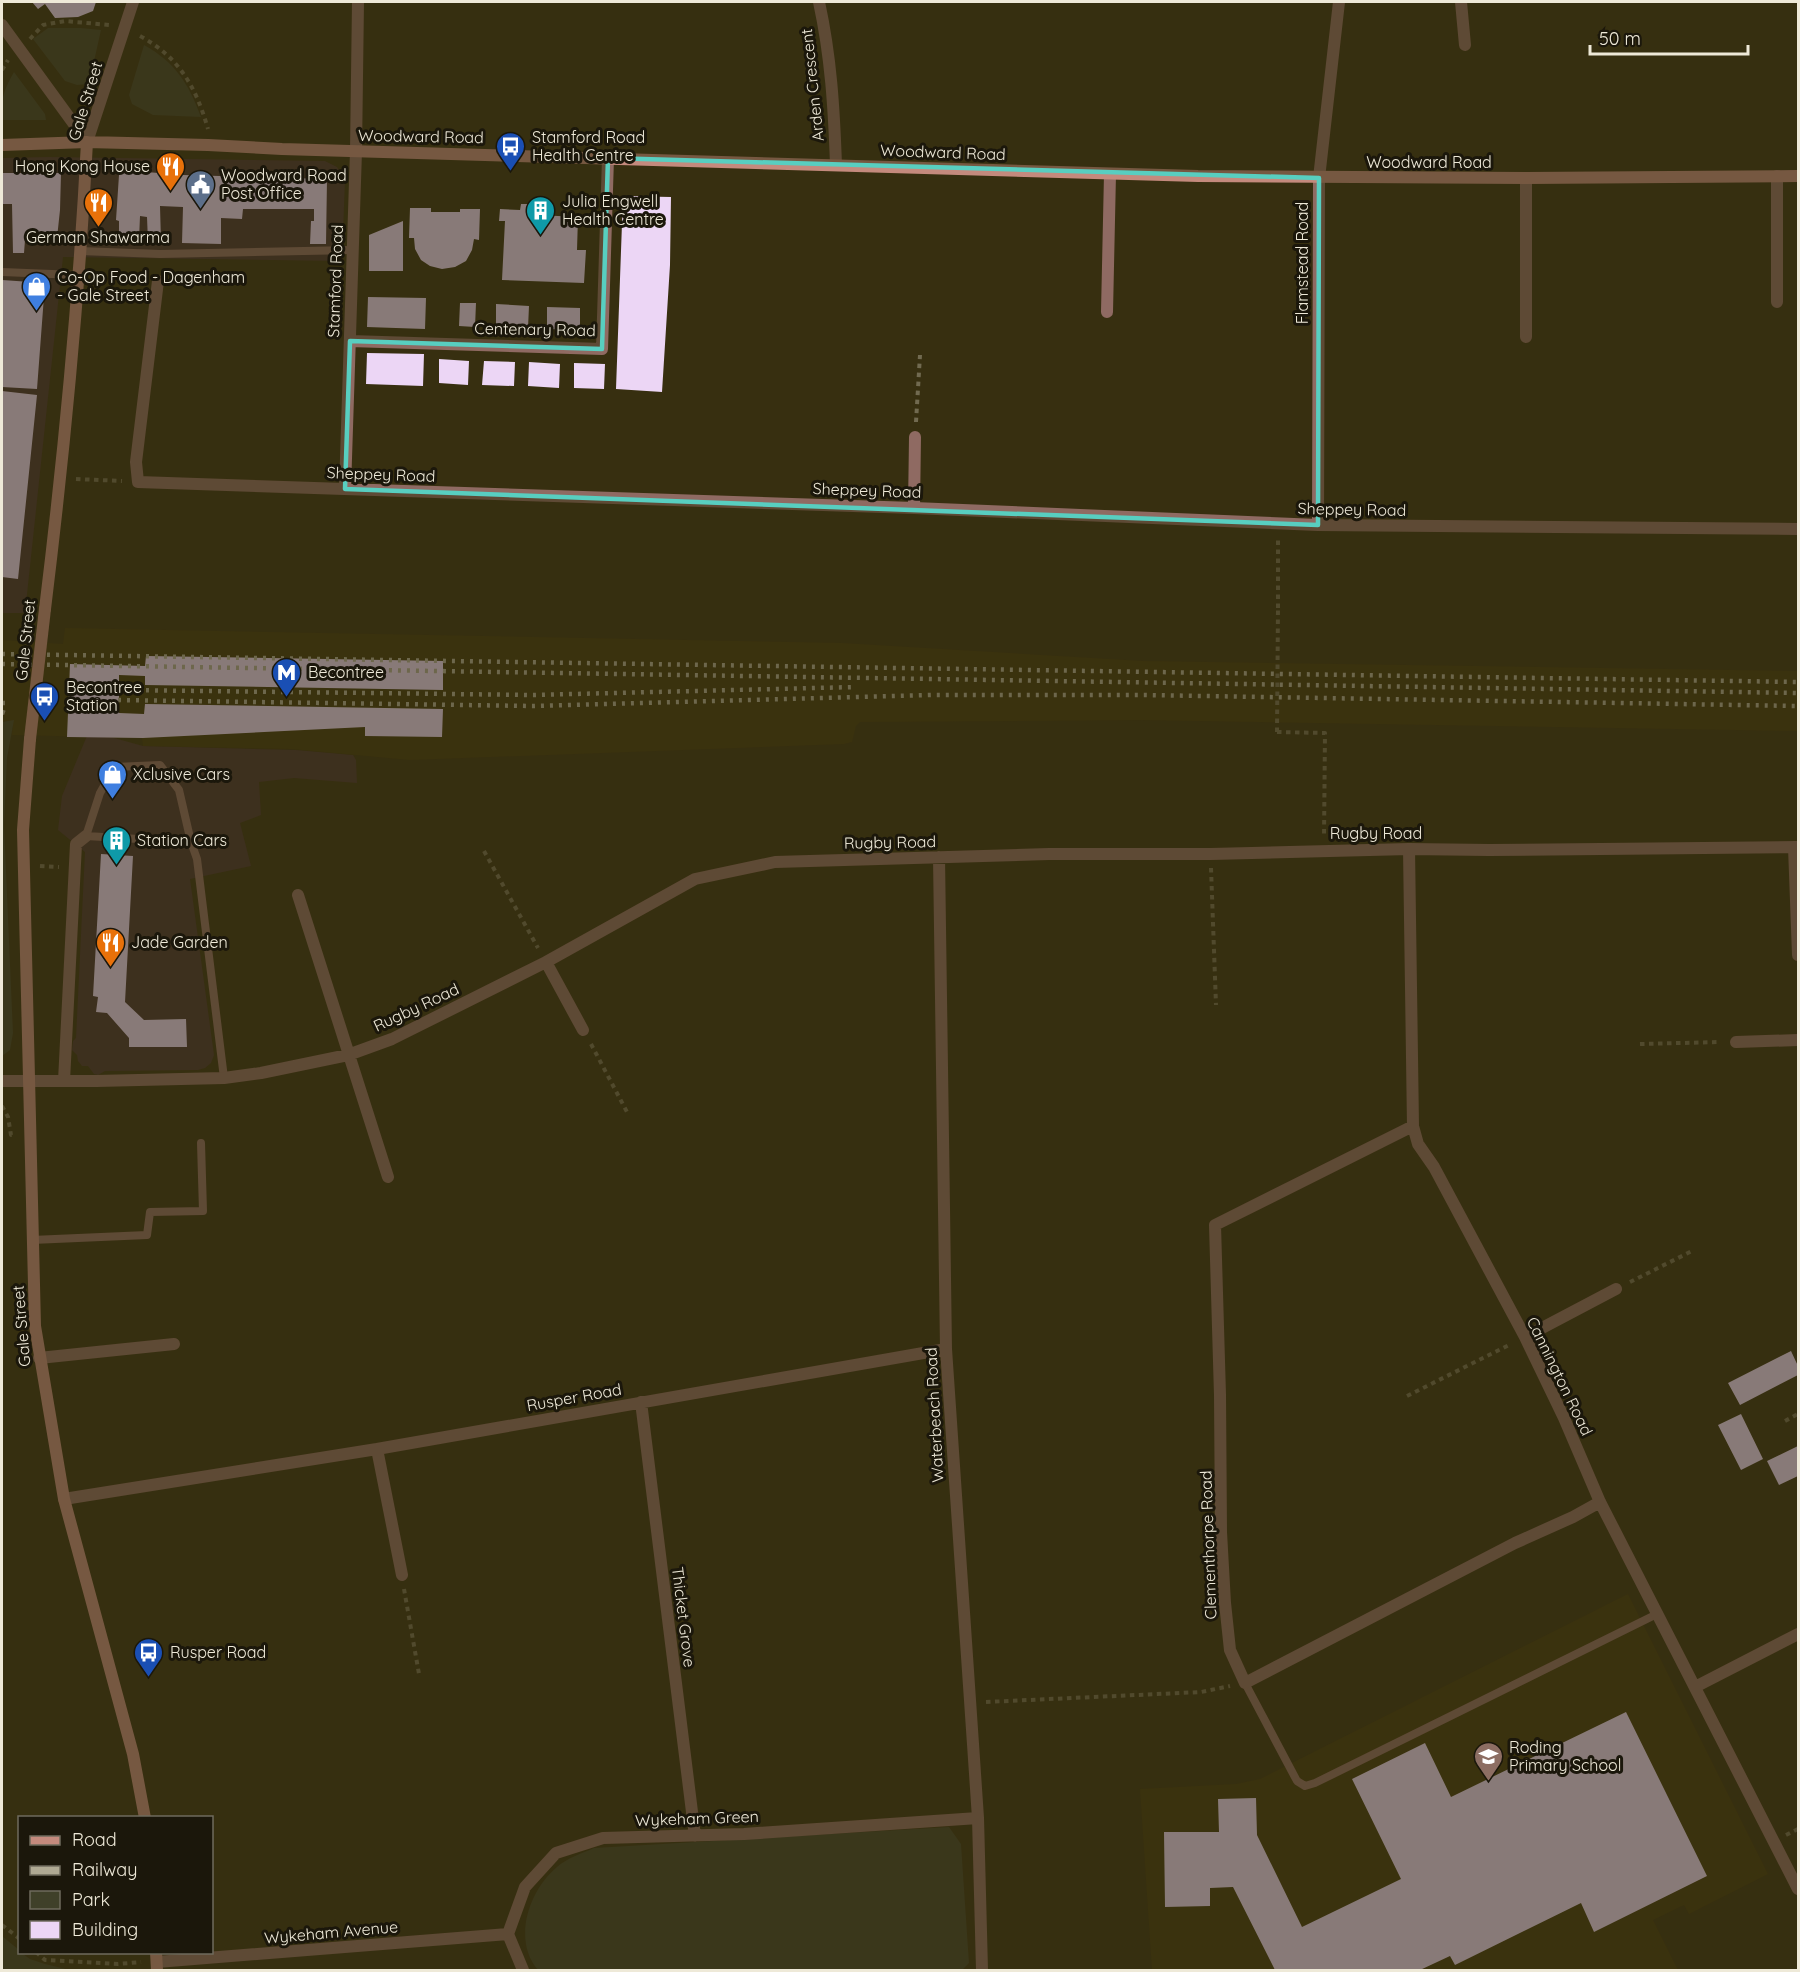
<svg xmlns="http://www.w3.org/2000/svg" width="1800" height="1972" viewBox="0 0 1800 1972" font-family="Quicksand,sans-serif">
<rect width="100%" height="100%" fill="#372f10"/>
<path fill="#46312f" d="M49 157 325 161 337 167 345 179 342 261 63 257 25 613H2V158Z
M89 731 143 746 296 750 353 755 356 760 357 783 294 778 259 782 261 815 240 823 251 866 190 879 214 1055 211 1063 205 1068 198 1070 105 1071 98 1075 94 1074 88 1066H82L78 1061 77 1055 72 1050 73 1041 76 1038 85 852 58 830 62 796Z"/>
<path fill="#3f350d" d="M65 628 842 643 1143 661 1798 671V731L1142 720 860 722 856 726 852 742 844 744 410 760 291 749 143 746 142 738 12 735 13 721 2 722V640L63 644Z
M1628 1594 1768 1874 1689 1914 1684 1905 1653 1920 1678 1970H1152L1140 1789 1236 1784 1260 1779Z"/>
<path fill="#3f4029" d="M48 28H81L101 30 89 84 77 85 65 81 33 39Z
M144 45C175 62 189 84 201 117L153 115 132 104 129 95Z
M14 72 45 114 46 120H2C1 99 3 91 14 72Z
M14 720 7 758 4 825 13 1033 10 1050 2 1056V722Z
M949 1827 961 1844 969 1963 962 1970H538C512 1940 529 1890 557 1867 567 1858 583 1853 594 1848Z
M2 1936 19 1950 20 1952 30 1959 45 1964 70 1970H2Z"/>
<path fill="#ecd6f5" d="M32 2H96L93 11 78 17 55 18 45 4 38 9Z
M122 170 183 175 327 179 326 244H310L311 221H314V209H243L242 219 221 218V244L182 243 183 207 160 206 161 242H148L147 217 140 216 139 240 119 238V221L116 220 119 175Z
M2 173H61L60 210 57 238 25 240 24 253H13L12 204H2Z
M623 196 671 197 670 265 662 392 616 389Z
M521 204H530V209H538V215L578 217 577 250H586L584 283 502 280 505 221H499L500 209 520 210Z
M410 208H431V212H460V209H480L479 240 474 239 472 250 466 261 455 267 442 269 430 266 421 260 415 249 414 238H409Z
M403 221V271H369V235Z
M2 280 45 283 37 389 2 387Z
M368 297 426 298 425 329 367 327Z
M460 303H476L475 327 459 326Z
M496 304 529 306 528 328 496 327Z
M547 307 580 308V330L547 329Z
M367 353 424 354 423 386 366 384Z
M439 359 469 361 468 385 439 383Z
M484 361 515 362 514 386 482 385Z
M529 362 560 364 559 388 528 386Z
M574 363 605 364 604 389 574 388Z
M2 391 37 395 18 579 2 577Z
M146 656 443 661V690L145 685V676L119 675V713L144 714 145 704 443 709 442 737 365 736V727L143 738 67 737 70 664 145 666Z
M101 854 133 856 125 1002 144 1020 186 1019 187 1047H129V1038L107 1013 96 1012 98 997 93 996Z
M1791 1351 1798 1366V1375L1740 1405 1728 1383Z
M1741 1414 1763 1459 1741 1470 1718 1425Z
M1798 1446V1476L1779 1485 1767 1461Z
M1626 1712 1707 1876 1594 1932 1581 1903 1455 1965 1450 1956 1420 1970H1275L1233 1887 1210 1888V1906L1165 1907 1164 1832H1219L1218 1799 1256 1798 1257 1835 1302 1927 1401 1879 1352 1779 1425 1743 1451 1797Z"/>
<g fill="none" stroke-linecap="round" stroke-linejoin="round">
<path stroke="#716a50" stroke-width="4" stroke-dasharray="4.5 4.5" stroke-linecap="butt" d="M140 36C179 57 196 87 208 129
M30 39 43 25 65 21 109 25
M2 70 8 60
M916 422 920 355
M76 479 122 481
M1278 608V540
M1277 732 1325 733 1324 837
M484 851 538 948
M40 866 59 867
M1211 868 1216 1005
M591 1044 627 1112
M1640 1044 1721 1042
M2 1106 8 1117 11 1135H14
M1630 1282 1692 1251
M1407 1396 1511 1344
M1785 1421 1798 1414
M404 1589 419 1674
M986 1702 1201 1692 1230 1686
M1786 1835 1798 1829
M2 1925 20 1939
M36 1952 45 1960 118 1964 141 1962"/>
<path stroke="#8f6a62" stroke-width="8" d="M80 251 160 254 353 250
M2 272 77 275
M191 842 179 790 160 765 115 767 100 793 86 836 191 842 197 859 224 1078
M32 1240 147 1235 150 1212 203 1211 201 1143
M1245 1683 1297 1781 1305 1786 1315 1783 1657 1614"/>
<path stroke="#8f6a62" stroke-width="12" d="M819 2C831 57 834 108 836 165
M1461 2 1465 45
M2 25 87 142
M87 142 133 2
M1777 176V302
M158 281 136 462 138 482 914 508 1318 525 1798 529
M1107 312 1110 174
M1526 337V178
M350 341 602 349 608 158
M345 489 356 151 358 2
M914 508 915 437
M1318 525 1319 178 1339 2
M1794 847 1798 955
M1409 849 1413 1126 1418 1144 1434 1167 1525 1337 1564 1418 1600 1502 1798 1889
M939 857 946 1349 973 1744 978 1818 982 1970
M298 895 388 1177
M546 962 583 1030
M1736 1042 1798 1040
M2 1081H96L224 1078 261 1073 348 1055 392 1039 546 962 695 879 775 862 1049 854H1211L1409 849 1489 850 1798 847
M64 1081 76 844 86 836
M1413 1126 1215 1225 1220 1395 1221 1532 1225 1603 1230 1650 1245 1683 1515 1543 1573 1517 1600 1502
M1525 1337 1616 1289
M39 1358 174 1344
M641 1402 695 1836
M377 1449 402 1575
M64 1499 377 1449 946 1349
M1695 1687 1798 1634
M157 1962 508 1934
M523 1970 508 1934 525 1887 556 1853 603 1838 744 1834 978 1818"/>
<path stroke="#c48a7d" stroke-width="12" d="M2 145 87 142 208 145 282 149 1198 176 1526 178 1798 176
M45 609C64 454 79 298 87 142
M30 739 23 830 35 1326 64 1499 133 1754 145 1818
M156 1952 157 1970"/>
<path stroke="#b0aa94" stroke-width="4.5" stroke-dasharray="3 6" stroke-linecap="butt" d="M2 654 1798 682
M2 664 1798 693
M119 690 533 695 856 687
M118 700 532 706 932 695H1144L1798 706
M2 703H7
M2 712 5 713"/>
<path stroke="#716a50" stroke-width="4" stroke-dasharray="4.5 4.5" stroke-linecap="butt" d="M1277 732 1278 608"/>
<path stroke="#c48a7d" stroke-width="12" d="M30 739 45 609"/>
</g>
<path d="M0 0H1800V1972H0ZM608 158 1319 178 1318 525 345 489 350 341 602 349Z" fill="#372f10" fill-opacity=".55" fill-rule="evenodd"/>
<path fill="none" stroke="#58cec0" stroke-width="4.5" stroke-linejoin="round" d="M608 158 1319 178 1318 525 345 489 350 341 602 349Z"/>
<defs>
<symbol id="bus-pin" viewBox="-11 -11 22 30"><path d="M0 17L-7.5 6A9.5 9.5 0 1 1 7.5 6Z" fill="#1a4fb4" stroke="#1b170b"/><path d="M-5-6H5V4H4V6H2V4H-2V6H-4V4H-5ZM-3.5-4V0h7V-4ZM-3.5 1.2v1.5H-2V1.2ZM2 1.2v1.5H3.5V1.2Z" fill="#fff"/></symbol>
<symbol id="restaurant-pin" viewBox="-11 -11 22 30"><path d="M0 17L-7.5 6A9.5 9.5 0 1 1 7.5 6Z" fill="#e8710a" stroke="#1b170b"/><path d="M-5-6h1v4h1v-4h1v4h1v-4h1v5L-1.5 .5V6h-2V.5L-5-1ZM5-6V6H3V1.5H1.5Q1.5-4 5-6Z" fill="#fff"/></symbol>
<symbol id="civic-pin" viewBox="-11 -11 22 30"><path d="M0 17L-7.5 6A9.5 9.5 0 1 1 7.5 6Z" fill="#5c6f8a" stroke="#1b170b"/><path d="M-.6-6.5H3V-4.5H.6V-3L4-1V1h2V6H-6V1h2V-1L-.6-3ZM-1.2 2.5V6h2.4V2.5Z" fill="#fff"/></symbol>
<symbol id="building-pin" viewBox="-11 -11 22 30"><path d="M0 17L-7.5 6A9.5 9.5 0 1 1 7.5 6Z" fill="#0f9aa8" stroke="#1b170b"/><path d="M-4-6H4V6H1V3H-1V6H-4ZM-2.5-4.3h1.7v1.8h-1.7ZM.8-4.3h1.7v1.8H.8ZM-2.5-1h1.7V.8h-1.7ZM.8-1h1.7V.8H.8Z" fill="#fff"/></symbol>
<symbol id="shop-pin" viewBox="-11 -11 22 30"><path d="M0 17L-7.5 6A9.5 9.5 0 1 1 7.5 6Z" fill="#3f7fe0" stroke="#1b170b"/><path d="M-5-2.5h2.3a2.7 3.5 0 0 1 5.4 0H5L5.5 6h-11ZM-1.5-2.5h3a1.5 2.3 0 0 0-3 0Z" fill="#fff"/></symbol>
<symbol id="metro-pin" viewBox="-11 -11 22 30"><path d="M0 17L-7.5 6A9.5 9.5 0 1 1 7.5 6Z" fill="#1a4fb4" stroke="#1b170b"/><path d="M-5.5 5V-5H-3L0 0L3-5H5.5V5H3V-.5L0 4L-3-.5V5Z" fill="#fff"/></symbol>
<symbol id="school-pin" viewBox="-11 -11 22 30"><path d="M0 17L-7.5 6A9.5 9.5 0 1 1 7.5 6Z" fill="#8d6e63" stroke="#1b170b"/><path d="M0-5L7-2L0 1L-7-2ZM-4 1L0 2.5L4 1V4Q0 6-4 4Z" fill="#fff"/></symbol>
</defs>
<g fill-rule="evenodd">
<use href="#bus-pin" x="494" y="130" width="33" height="45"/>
<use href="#restaurant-pin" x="154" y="150" width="33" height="45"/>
<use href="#civic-pin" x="184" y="168" width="33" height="45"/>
<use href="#restaurant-pin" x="82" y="186" width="33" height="45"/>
<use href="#building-pin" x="524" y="194" width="33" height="45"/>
<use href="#shop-pin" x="20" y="270" width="33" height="45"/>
<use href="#metro-pin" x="270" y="656" width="33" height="45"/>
<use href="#bus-pin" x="28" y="680" width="33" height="45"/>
<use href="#shop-pin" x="96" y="758" width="33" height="45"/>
<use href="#building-pin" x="100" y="824" width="33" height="45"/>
<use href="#restaurant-pin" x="94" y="926" width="33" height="45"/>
<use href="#bus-pin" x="132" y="1636" width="33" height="45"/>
<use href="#school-pin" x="1472" y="1740" width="33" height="45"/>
</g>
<g text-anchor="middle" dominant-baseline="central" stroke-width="6" stroke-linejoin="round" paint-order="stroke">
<g font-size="16" fill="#eee9d8" stroke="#1b170b">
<text transform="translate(812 85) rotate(-96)">Arden Crescent</text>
<text transform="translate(85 101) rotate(-73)">Gale Street</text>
<text transform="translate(421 136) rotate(1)">Woodward Road</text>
<text transform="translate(943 152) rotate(2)">Woodward Road</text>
<text x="1429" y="162">Woodward Road</text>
<text transform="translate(1302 263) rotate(-90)">Flamstead Road</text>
<text transform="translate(335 281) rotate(-88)">Stamford Road</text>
<text transform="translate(535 329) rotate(1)">Centenary Road</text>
<text transform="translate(381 474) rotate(2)">Sheppey Road</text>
<text transform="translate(867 490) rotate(2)">Sheppey Road</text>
<text transform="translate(1352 509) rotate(1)">Sheppey Road</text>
<text transform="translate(25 640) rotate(-84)">Gale Street</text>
<text x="1376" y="833">Rugby Road</text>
<text transform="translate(890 842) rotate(-1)">Rugby Road</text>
<text transform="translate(416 1007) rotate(-25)">Rugby Road</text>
<text transform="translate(21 1326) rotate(-95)">Gale Street</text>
<text transform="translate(1560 1376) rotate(64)">Cannington Road</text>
<text transform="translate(574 1397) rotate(-10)">Rusper Road</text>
<text transform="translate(934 1415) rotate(-93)">Waterbeach Road</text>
<text transform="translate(1208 1545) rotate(-92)">Clementhorpe Road</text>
<text transform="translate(684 1617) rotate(83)">Thicket Grove</text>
<text transform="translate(697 1818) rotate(-2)">Wykeham Green</text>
<text transform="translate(331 1932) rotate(-5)">Wykeham Avenue</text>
</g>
<g font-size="16" fill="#eee9d8" stroke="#1b170b" text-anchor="start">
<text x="532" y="137">Stamford Road<tspan x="532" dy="18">Health Centre</tspan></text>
<text x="150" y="166" text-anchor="end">Hong Kong House</text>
<text x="221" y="175">Woodward Road<tspan x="221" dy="18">Post Office</tspan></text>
<text x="562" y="201">Julia Engwell<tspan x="562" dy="18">Health Centre</tspan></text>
<text x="98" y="237" text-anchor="middle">German Shawarma</text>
<text x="57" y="277">Co-Op Food - Dagenham<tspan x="57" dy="18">- Gale Street</tspan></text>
<text x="308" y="672">Becontree</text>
<text x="66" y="687">Becontree<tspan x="66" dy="18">Station</tspan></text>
<text x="133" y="774">Xclusive Cars</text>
<text x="137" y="840">Station Cars</text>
<text x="131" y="942">Jade Garden</text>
<text x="170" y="1652">Rusper Road</text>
<text x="1509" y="1747">Roding<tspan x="1509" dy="18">Primary School</tspan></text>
</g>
</g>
<rect width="1800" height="1972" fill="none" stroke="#eee9d8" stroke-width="6"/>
<rect x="18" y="1816" width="195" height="138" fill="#1b170b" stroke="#6f6b5d" stroke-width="1.5"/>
<rect x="30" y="1836" width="30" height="9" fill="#c48a7d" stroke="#6f6b5d" stroke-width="1.5"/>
<text x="72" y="1846" font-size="18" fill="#eee9d8">Road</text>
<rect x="30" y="1866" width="30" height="9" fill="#b0aa94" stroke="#6f6b5d" stroke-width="1.5"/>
<text x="72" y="1876" font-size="18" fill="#eee9d8">Railway</text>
<rect x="30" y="1891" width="30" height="18" fill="#3f4029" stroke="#6f6b5d" stroke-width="1.5"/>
<text x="72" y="1906" font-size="18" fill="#eee9d8">Park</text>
<rect x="30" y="1921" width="30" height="18" fill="#ecd6f5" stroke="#6f6b5d" stroke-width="1.5"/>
<text x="72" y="1936" font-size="18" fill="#eee9d8">Building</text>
<path d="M1590 45v9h158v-9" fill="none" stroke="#eee9d8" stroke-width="3"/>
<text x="1599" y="45" font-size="18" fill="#eee9d8" stroke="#1b170b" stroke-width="4.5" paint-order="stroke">50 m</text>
</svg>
